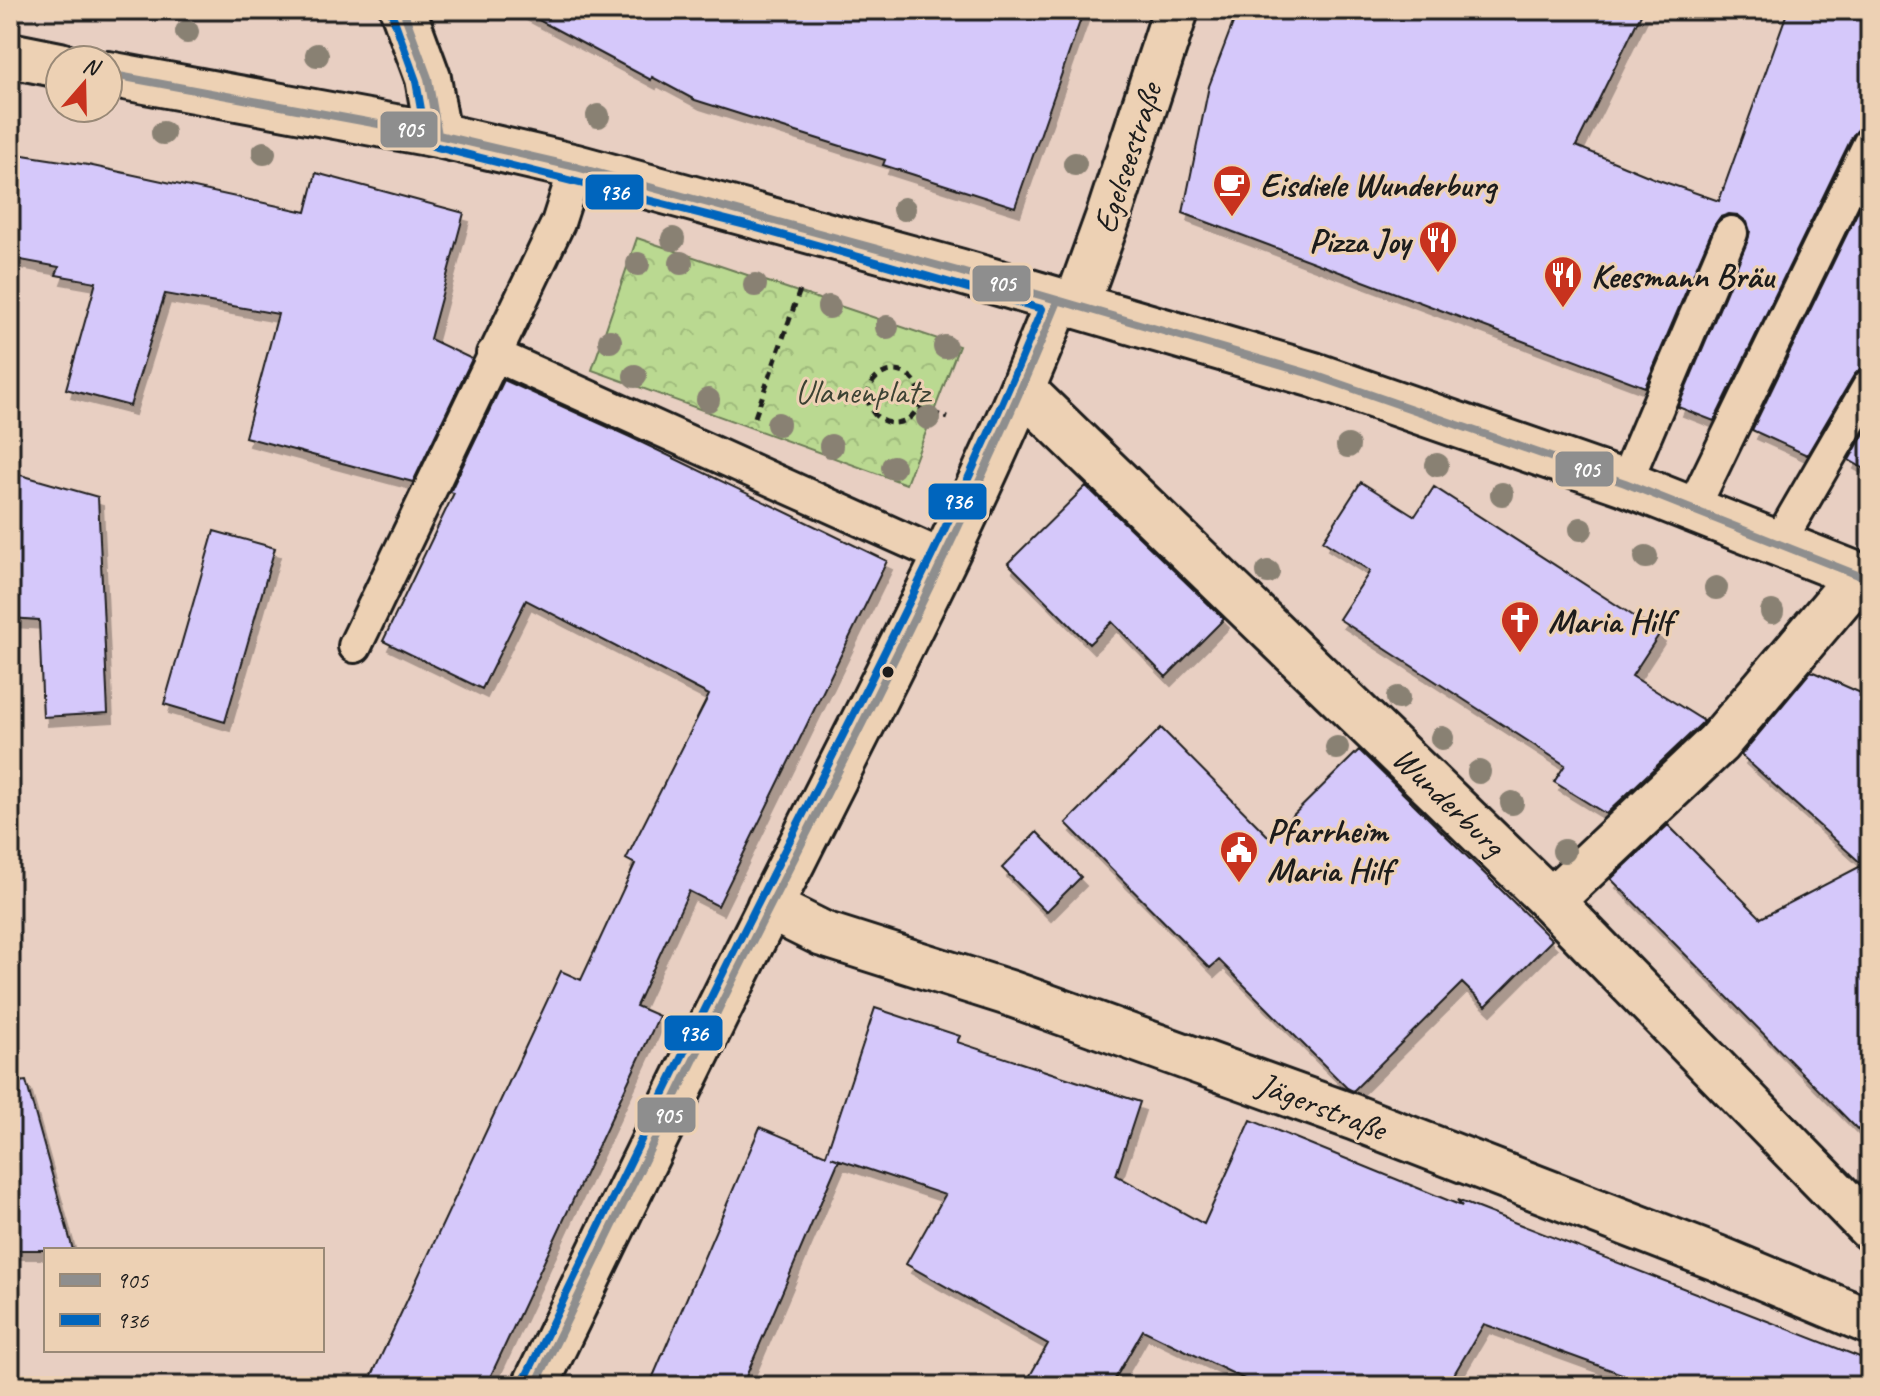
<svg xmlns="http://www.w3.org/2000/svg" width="1880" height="1396" viewBox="0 0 1880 1396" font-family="Caveat,sans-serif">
<defs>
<pattern id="park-crowns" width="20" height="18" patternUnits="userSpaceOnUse" patternTransform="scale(2)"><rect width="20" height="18" fill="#bad991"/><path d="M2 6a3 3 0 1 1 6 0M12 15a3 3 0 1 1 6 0" fill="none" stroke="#9fba7c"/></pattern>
<filter id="shadow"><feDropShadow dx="5" dy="9" stdDeviation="0" flood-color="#0004"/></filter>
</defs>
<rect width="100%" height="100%" fill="#e8cfc2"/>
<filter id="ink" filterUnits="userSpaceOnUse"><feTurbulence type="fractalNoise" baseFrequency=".0125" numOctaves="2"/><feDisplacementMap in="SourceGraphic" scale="16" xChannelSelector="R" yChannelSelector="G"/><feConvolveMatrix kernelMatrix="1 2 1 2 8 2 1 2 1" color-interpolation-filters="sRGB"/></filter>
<g filter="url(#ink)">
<path fill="url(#park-crowns)" stroke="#6b7a56" stroke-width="2" d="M637 238 959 346 906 484 592 370Z"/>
<path fill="#d5c8fa" stroke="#1c1c1c" stroke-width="2" filter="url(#shadow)" d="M520 10H1084L1015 207 883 165 885 160 695 100 652 77 651 80Z
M1238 10H1643L1576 146 1653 178 1719 201 1788 10H1870V117L1866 125 1853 135 1714 421 1678 407 1748 240 1750 231 1747 222 1738 215 1729 214 1720 217 1714 226 1645 387 1183 213 1209 86Z
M10 153 88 165 306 212 316 173 464 213 430 339 472 359 413 482 245 437 278 314 165 294 130 406 66 389 96 282 56 275 59 267 10 258Z
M1862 203 1870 207V366L1861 368 1854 375 1807 455 1752 430Z
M504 380 630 437 887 561 718 906 689 891 636 1006 659 1016 486 1386H367L561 971 581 980 635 864 626 859 709 695 526 600 482 689 383 641 454 493 450 492Z
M1870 423V472L1849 460Z
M10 472 98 497 108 713 43 717 39 620 10 618Z
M1361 482 1415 516 1434 487 1660 633 1632 676 1704 721 1606 814 1554 782 1565 765 1339 619 1370 571 1323 541Z
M1086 486 1224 619 1166 677 1112 622 1089 644 1008 563Z
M214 531 275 548 225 722 164 704Z
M1811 671 1870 697V1142L1611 879 1668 825 1761 918 1863 865 1741 755Z
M1161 728 1270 838 1359 750 1552 940 1486 1006 1462 983 1353 1091 1347 1088 1219 960 1210 968 1066 823Z
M1037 832 1081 877 1046 912 1002 868Z
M875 1008 960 1036 957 1042 1140 1102 1116 1175 1204 1224 1251 1120 1462 1206 1457 1200 1870 1361V1386H1655L1484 1324 1447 1386H1259L1143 1330 1111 1386H1024L1048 1344 906 1264 945 1195 831 1157 839 1160 742 1386H649L760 1127 826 1155Z
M26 1081 73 1250H10V1083Z"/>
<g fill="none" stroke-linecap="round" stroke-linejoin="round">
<defs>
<path id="lane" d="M493 354 946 558
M1625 483 1731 233
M1692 510 1870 143
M1778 544 1870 385
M355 646 558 223 576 167"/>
<path id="street" d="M403 10 428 78 438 135
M10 55 60 65
M108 74 438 135 576 167 958 271 1314 375 1625 483 1870 580
M1076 306 1109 215 1176 10
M1023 390 1551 901 1870 1228
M1551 901 1718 743 1859 576
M769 907 823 934 1009 993 1353 1117 1717 1258 1870 1322
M535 1386C621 1210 705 1033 794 859 886 675 983 493 1058 301"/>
</defs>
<use href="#lane" stroke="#1c1c1c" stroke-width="38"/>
<use href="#street" stroke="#1c1c1c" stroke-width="50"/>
<path stroke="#1c1c1c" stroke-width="5" stroke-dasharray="8 6" stroke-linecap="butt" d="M868 397a26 26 0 1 1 52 0a26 26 0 1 1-52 0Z
M919 408 948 418
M755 417 801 287"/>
<use href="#lane" stroke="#edd1b4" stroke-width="32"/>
<use href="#street" stroke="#edd1b4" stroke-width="44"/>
<defs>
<path id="bus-1" d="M403 10 428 78 438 135
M108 74 438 135 576 167 958 271 1314 375 1625 483 1870 580
M535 1386C610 1232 684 1077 761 924 865 718 971 514 1058 301"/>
<path id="bus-2" d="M392 14 416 81 426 138 433 146 746 225 1042 309C957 518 851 718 750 919 673 1072 599 1227 524 1381"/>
</defs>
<use href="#bus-1" stroke="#edd1b4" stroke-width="14"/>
<use href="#bus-2" stroke="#edd1b4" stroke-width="14"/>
<use href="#bus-1" stroke="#8e8e8e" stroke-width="8"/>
<use href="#bus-2" stroke="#0065bd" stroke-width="8"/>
</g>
<g fill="#898173">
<circle cx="187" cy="32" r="12"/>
<circle cx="317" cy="55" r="12"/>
<circle cx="598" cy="116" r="12"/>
<circle cx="163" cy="133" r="12"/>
<circle cx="264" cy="153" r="12"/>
<circle cx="1075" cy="164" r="12"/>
<circle cx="904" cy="209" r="12"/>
<circle cx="673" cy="239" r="12"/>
<circle cx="681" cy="263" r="12"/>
<circle cx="638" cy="264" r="12"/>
<circle cx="755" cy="285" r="12"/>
<circle cx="829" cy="307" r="12"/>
<circle cx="887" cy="327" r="12"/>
<circle cx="610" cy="341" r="12"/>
<circle cx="945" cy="347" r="12"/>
<circle cx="635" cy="376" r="12"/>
<circle cx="708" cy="400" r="12"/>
<circle cx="928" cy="418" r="12"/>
<circle cx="778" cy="424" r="12"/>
<circle cx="831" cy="446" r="12"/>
<circle cx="1348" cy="446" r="12"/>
<circle cx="1437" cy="465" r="12"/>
<circle cx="893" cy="467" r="12"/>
<circle cx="1502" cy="494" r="12"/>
<circle cx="1581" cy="529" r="12"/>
<circle cx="1646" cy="557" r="12"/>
<circle cx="1268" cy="572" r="12"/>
<circle cx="1716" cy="588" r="12"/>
<circle cx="1772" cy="612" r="12"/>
<circle cx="1398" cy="698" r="12"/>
<circle cx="1442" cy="738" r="12"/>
<circle cx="1337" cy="748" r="12"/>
<circle cx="1479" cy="772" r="12"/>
<circle cx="1512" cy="803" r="12"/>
<circle cx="1564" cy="851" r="12"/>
</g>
</g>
<defs>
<symbol id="cafe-pin" viewBox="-11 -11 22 30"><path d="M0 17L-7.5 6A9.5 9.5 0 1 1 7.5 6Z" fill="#c8321e" stroke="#edd1b4"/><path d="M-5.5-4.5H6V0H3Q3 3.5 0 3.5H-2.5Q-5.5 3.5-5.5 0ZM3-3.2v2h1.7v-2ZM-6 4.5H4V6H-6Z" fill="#fff"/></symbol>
<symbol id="restaurant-pin" viewBox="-11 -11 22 30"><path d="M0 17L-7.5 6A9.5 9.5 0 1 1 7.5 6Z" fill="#c8321e" stroke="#edd1b4"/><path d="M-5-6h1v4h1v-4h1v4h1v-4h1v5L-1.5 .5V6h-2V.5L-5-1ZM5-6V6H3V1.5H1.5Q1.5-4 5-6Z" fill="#fff"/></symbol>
<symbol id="church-pin" viewBox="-11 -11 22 30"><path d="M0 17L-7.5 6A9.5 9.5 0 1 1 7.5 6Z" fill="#c8321e" stroke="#edd1b4"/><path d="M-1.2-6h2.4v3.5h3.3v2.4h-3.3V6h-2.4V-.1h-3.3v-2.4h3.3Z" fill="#fff"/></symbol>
<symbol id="civic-pin" viewBox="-11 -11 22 30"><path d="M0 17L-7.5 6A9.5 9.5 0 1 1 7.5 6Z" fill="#c8321e" stroke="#edd1b4"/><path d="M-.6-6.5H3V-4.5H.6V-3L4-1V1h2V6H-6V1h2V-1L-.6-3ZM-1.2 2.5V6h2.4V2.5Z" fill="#fff"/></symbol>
</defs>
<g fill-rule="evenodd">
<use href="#cafe-pin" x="1210" y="162" width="44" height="60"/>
<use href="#restaurant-pin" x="1416" y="218" width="44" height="60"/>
<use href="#restaurant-pin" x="1541" y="253" width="44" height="60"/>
<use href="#church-pin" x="1498" y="598" width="44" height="60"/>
<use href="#civic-pin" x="1217" y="828" width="44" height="60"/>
</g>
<circle fill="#1c1c1c" stroke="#edd1b4" stroke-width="3" cx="888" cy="672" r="7"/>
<g text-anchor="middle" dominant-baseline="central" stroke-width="6" stroke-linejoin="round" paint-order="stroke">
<g font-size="34" fill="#1c1c1c" stroke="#edd1b4">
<text transform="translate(1127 158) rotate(-72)">Egelseestraße</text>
<text transform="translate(1449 801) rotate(44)">Wunderburg</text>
<text transform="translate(1322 1106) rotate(21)">Jägerstraße</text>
</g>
<g font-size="34" font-weight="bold" fill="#1c1c1c" stroke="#edd1b4" text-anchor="start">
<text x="1260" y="184">Eisdiele Wunderburg</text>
<text x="1410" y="240" text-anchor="end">Pizza Joy</text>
<text x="1591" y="275">Keesmann Bräu</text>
<text x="1548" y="620">Maria Hilf</text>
<text x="1267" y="830">Pfarrheim<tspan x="1267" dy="39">Maria Hilf</tspan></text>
</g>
<g font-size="34" fill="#3c4233" stroke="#edd1b4">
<text x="862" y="391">Ulanenplatz</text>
</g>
</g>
<g stroke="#edd1b4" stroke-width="3">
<rect x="379" y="110" width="60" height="39" rx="8" fill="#8e8e8e"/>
<rect x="584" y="173" width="61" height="38" rx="8" fill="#0065bd"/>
<rect x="971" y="264" width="61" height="39" rx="8" fill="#8e8e8e"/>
<rect x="1554" y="450" width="61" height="38" rx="8" fill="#8e8e8e"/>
<rect x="927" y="482" width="61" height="39" rx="8" fill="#0065bd"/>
<rect x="663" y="1014" width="61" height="38" rx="8" fill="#0065bd"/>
<rect x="636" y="1096" width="61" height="38" rx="8" fill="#8e8e8e"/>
</g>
<g font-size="22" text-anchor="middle" font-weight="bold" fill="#fff">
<text x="409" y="137">905</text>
<text x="614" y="200">936</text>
<text x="1001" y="291">905</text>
<text x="1585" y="477">905</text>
<text x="957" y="509">936</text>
<text x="693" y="1041">936</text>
<text x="667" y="1123">905</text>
</g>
<rect width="1880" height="1396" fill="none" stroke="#edd1b4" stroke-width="40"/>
<rect x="20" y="20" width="1840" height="1356" fill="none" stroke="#1c1c1c" stroke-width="3" filter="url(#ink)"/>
<rect x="44" y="1248" width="280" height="104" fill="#edd1b4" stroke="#998977" stroke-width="2"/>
<rect x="60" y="1274" width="40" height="12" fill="#8e8e8e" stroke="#998977" stroke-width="2"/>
<text x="116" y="1288" font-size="24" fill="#1c1c1c">905</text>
<rect x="60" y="1314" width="40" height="12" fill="#0065bd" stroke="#998977" stroke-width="2"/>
<text x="116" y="1328" font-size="24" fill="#1c1c1c">936</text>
<g transform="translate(84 84) rotate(20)"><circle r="38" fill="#edd1b4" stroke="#998977" stroke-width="2"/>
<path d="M0-6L14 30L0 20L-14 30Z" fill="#c8321e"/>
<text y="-12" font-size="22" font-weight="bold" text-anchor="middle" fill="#1c1c1c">N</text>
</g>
</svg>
